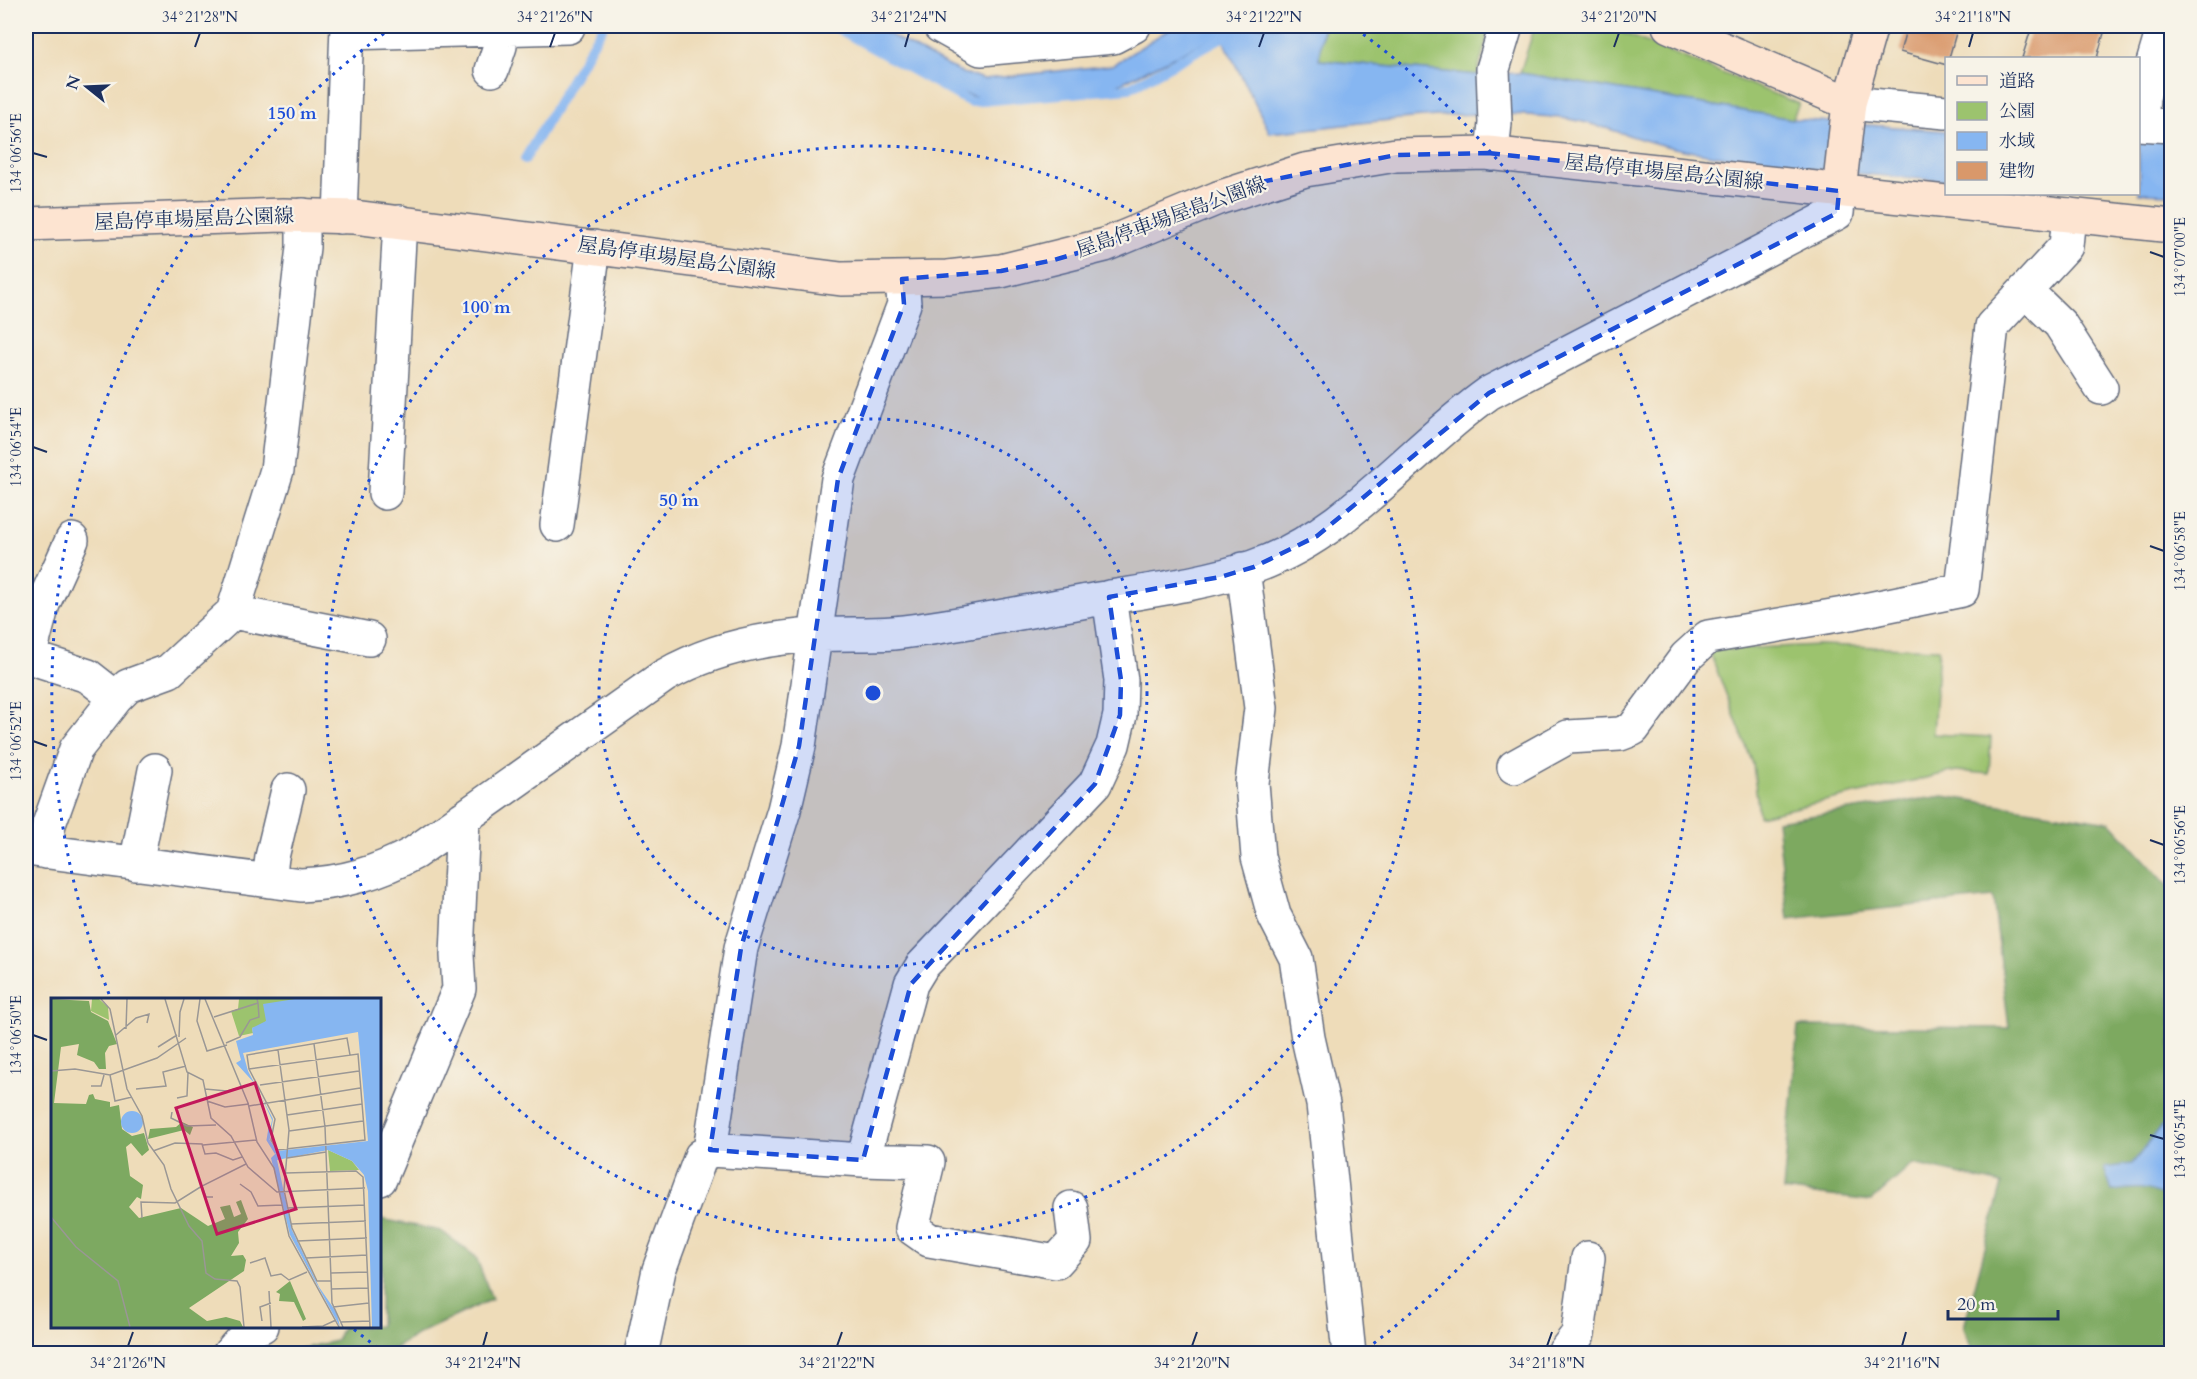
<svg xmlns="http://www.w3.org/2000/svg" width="2197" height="1379" viewBox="0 0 2197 1379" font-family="Cardo,'Noto Serif JP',serif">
<rect width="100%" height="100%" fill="#f7f3e8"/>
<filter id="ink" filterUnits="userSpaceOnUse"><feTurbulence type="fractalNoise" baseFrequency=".0167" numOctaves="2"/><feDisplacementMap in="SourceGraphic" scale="12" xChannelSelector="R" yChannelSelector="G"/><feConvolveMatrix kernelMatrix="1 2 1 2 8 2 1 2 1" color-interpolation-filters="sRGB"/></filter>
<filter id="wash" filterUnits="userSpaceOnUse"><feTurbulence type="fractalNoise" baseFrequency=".008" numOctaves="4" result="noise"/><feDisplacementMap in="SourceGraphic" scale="24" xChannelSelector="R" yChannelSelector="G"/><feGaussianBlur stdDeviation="1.35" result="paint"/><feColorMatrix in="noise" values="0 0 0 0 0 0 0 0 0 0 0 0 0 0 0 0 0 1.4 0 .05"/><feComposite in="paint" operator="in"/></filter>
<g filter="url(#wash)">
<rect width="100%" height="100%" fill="#eedcb9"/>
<path fill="#9cc36e" stroke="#5c7966" stroke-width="1.5" d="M1324 26H1490L1477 75 1318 60Z
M1535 26H1606L1799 104 1792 119 1520 73Z
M1819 645 1939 649 1933 734 1991 737 1989 774 1956 771 1759 816 1753 764 1709 650Z"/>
<path fill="#7da961" stroke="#4c6c60" stroke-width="1.5" d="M1943 796 2110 822 2171 889V1353H1973L1964 1327 2002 1184 1913 1164 1871 1201 1783 1190 1798 1026 2009 1028 1993 897 1788 919 1777 821Z
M381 1219 441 1231 476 1257 492 1299 418 1334 387 1353H282L336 1341 342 1327 380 1326Z"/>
<path fill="#86b6f1" stroke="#5072a8" stroke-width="1.5" d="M833 26H873L962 73 984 79 1113 65 1174 26H1323L1319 60 1477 75 1520 73 1792 119 1946 131V181C1858 174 1771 166 1684 150 1642 143 1603 123 1561 118 1465 106 1365 124 1270 133L1220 34 1113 87 978 98 948 89Z
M2139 139 2171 140V194L2139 193Z
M2171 1121V1201C2150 1186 2138 1187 2112 1191L2104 1168 2132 1164 2161 1127Z"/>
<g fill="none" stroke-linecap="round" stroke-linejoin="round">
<path stroke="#86b6f1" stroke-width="10" d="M833 26 970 102 1129 88 1242 26
M525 159 603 26"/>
</g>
<g id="blocks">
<path fill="#d9986a" d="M1907 26H1958L1947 65 1900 52Z
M2032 26H2079L2104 33 2097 58H2022Z"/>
</g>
</g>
<g filter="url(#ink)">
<use href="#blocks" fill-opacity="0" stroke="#656c7e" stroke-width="1.5"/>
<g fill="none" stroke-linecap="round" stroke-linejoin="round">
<defs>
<path id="street" d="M940 26 981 49 1113 37 1134 26
M347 33 568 27
M492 70 500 46V29
M1849 103 1946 112
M2138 124 2172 126
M2141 124 2143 97 2164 26
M1492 154 1495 123 1493 69 1506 26
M340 217 347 26
M2025 290 2060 324 2101 388
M385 493 400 222
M557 525 594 247
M72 540 43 604 29 657 88 676 116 698
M1243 569 1261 708 1252 783 1258 857 1274 915 1296 958 1308 1038 1323 1104 1349 1354
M233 612 369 639
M1514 767 1568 737 1620 734 1633 729 1686 657 1708 637 1850 613 1962 590 1992 326 2066 246 2069 215
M26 849 301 885C343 883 377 873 414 853L664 676C711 649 762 638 816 635 841 633 867 635 893 633 954 627 1015 613 1076 603 1135 592 1197 586 1253 567 1348 534 1409 450 1489 393L1837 213 1839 191
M45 852 49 824 76 749 116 698 128 686 169 671 233 612 277 470 303 247V215
M136 864 155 770
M269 881 272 857 288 790
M710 1150 741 948 784 810 799 746 838 479 904 304 902 279
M863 1160 928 1162 912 1228 929 1240 1056 1262 1075 1241 1071 1208
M380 1179 459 989 457 955 463 818
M229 1354 250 1330 262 1326
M641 1354 659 1270 701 1156 710 1150 863 1160 911 984 922 966 1095 784 1113 745 1120 715 1121 680 1109 597
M1563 1354 1578 1334 1588 1258"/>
<path id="secondary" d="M1669 26 1849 103
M1839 191 1849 103 1871 26
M26 224 283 215 354 217 841 279 948 277 1001 271 1105 245 1218 198 1305 170 1396 155 1488 153 2172 226"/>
</defs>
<use href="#street" stroke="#656c7e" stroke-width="36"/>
<use href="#secondary" stroke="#656c7e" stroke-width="36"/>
<use href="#street" stroke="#fff" stroke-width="33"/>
<use href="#secondary" stroke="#fde4d1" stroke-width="33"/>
</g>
</g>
<path fill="#1d4ed8" fill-opacity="0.2" stroke="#1d4ed8" stroke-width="4.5" stroke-dasharray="12 8" stroke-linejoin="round" d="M1488 153 1839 191 1837 213 1489 393 1317 536 1254 567 1220 577 1109 597 1121 680 1120 715 1095 784 911 984 863 1160 710 1150 741 948 799 746 838 479 904 304 902 279 1001 271 1054 260 1105 245 1261 182 1396 155Z"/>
<path fill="none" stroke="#1b2f5e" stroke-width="2" d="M195 47 200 33M550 47 555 33M905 47 909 33M1259 47 1264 33M1614 47 1619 33M1969 47 1973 33M33 153 47 157M2150 252 2164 257M33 447 47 452M2150 546 2164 551M33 741 47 746M2150 840 2164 845M33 1035 47 1040M2150 1135 2164 1139M128 1346 133 1332M483 1346 487 1332M837 1346 842 1332M1192 1346 1197 1332M1547 1346 1552 1332M1902 1346 1906 1332"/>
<g fill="none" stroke="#1d4ed8" stroke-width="3" stroke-dasharray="3 6">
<circle cx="873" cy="693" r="274"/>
<circle cx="873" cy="693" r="547"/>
<path d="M385 1353A821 821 0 0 1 351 1327M109 994A821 821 0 0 1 390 29M1356 29A821 821 0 0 1 1361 1353"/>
</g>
<g text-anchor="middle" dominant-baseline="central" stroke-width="4.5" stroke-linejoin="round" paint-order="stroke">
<g font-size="20" fill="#1b2f5e" stroke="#f7f3e8">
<text transform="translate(1664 172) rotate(6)">屋島停車場屋島公園線</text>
<text transform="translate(1171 217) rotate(-20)">屋島停車場屋島公園線</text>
<text transform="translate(194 219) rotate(-2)">屋島停車場屋島公園線</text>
<text transform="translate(677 258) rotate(8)">屋島停車場屋島公園線</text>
</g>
</g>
<g transform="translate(51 998)">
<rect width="330" height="330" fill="#eedcb9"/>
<path d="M41 1H48L57 9 58 22 40 13ZM188 1H245L209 28 201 30 202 35 188 38 180 13 187 11ZM277 152 301 163 308 172 279 173Z" fill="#9cc36e"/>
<path d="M0 1 38 3 40 14 57 23 66 46 58 48 54 55 55 71H48L43 64 26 57 28 46 10 49 3 105 35 106 38 97 42 96 44 101 59 104V109L68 107 71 131 81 138 93 135 98 152 91 158 80 145 75 149 79 178 92 187 90 201 86 199 78 209 88 220 130 210 157 228 174 221 169 209 179 207 183 219 190 216 185 204 190 202 197 221 187 234 188 245 180 258 192 257 195 262 193 273 138 310 156 323 175 319 189 323 192 329H0ZM131 124 142 129 139 137 133 132 97 141 99 131 125 129ZM239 283 255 321 252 323 243 304 228 303 229 296 225 294Z" fill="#7da961"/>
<path d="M244 1H330V329H321L317 193 313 177 301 163 277 152 226 162 241 232 268 289 286 315 289 329 239 237 220 160 225 155 217 142 221 122 205 87 185 65 190 62 185 43 202 37 201 30 215 23 212 6ZM307 34 317 143 226 153 218 142 222 121 197 73 192 55ZM70 124a11 11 0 1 1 22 0a11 11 0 1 1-22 0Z" fill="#86b6f1" fill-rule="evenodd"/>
<path fill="none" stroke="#86b6f1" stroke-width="3" d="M219 130 217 142 225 155"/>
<path fill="none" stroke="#9a9795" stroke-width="1.5" d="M50 1 59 11 76 91 91 118 97 145 113 167 120 191 138 228 151 243 155 275 164 281 186 283 189 289 193 329M114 1 136 74 152 82 160 120 180 138 197 169 226 194 314 190M149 1 146 23 156 53 176 47M154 1 197 105 206 144 223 170 238 238 288 329M163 19 207 5 206 1M75 31 76 1M65 37 85 20 98 16 96 25M128 39 129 14 133 1M175 45 189 39 199 22 208 19 207 5M263 46 274 129 281 305 292 329M107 49 126 37M227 52 238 132 233 192 241 230 266 283H280M198 71 307 56 314 142 226 152 220 142 224 121 199 73 198 71 196 57 296 40 299 57M0 73 24 71 59 77 106 60 135 40M59 77 64 103 81 99M209 87 308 73M40 88H50L53 77M85 91 115 88 112 74 135 68M154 91 176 93 191 89M126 100 136 98 137 75M156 103 174 109 198 106M198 108 309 90M121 114 120 120 136 128 165 127M236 117 311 106M238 133 312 123M152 147 205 142M102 153 124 145 151 146 154 156 165 155 182 162 191 159M236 160 275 154M235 175 305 173 312 179 319 329M189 186 200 194 207 208 231 207M162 199H155L151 188 195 166M237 210 314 207M0 219 25 249 67 283 79 329M91 220 90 204 124 205 151 188M240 226 315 223M246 243 316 240M255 260 316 257M199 265 214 260 220 278 230 276 238 282 256 274M280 275 317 274M280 291 317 290M218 293 220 329M282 309 318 305M211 323 209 309 220 305M290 324 319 323M251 329 272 328 285 322"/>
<path fill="#c2185b" fill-opacity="0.15" stroke="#c2185b" stroke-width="3" d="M204 85 245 211 166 236 125 110Z"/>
<rect width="330" height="330" fill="none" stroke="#1b2f5e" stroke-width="3"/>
</g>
<circle cx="873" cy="693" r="9" fill="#1d4ed8" stroke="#f7f3e8" stroke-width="3"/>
<g font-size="18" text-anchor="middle" font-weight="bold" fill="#1d4ed8" stroke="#f7f3e8" stroke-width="4.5" stroke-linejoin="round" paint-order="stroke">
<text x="292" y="119">150 m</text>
<text x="486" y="313">100 m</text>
<text x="679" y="506">50 m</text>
</g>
<rect width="2197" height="1379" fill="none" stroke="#f7f3e8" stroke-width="66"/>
<rect x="1945" y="57" width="195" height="138" fill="#f7f3e8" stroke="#9fa5b1" stroke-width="1.5"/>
<rect x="1957" y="76" width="30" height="9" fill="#fde4d1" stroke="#9fa5b1" stroke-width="1.5"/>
<text x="1999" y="87" font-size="18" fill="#1b2f5e">道路</text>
<rect x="1957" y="102" width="30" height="18" fill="#9cc36e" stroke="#9fa5b1" stroke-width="1.5"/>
<text x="1999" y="117" font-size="18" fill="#1b2f5e">公園</text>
<rect x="1957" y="132" width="30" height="18" fill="#86b6f1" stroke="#9fa5b1" stroke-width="1.5"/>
<text x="1999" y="147" font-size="18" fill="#1b2f5e">水域</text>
<rect x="1957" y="162" width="30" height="18" fill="#d9986a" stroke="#9fa5b1" stroke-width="1.5"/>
<text x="1999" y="177" font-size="18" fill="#1b2f5e">建物</text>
<g transform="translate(87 87) rotate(288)" stroke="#f7f3e8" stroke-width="4.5" paint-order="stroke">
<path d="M0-4.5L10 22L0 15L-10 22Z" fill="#1b2f5e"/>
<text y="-9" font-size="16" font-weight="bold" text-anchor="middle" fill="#1b2f5e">N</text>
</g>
<path d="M1948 1310v9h110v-9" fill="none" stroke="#1b2f5e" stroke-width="3"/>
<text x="1957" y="1310" font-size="18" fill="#1b2f5e" stroke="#f7f3e8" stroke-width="4.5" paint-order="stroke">20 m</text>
<rect x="33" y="33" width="2131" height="1313" fill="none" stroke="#1b2f5e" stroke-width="2"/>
<g font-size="15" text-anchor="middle" fill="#1b2f5e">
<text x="200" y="22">34°21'28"N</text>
<text x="555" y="22">34°21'26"N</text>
<text x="909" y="22">34°21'24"N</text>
<text x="1264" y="22">34°21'22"N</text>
<text x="1619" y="22">34°21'20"N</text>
<text x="1973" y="22">34°21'18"N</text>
<text transform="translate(16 153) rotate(-90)" y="5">134°06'56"E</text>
<text transform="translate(2180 257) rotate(-90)" y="5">134°07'00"E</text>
<text transform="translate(16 447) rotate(-90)" y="5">134°06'54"E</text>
<text transform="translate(2180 551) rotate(-90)" y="5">134°06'58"E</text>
<text transform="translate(16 741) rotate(-90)" y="5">134°06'52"E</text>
<text transform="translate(2180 845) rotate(-90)" y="5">134°06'56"E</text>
<text transform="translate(16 1035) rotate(-90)" y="5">134°06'50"E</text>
<text transform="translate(2180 1139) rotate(-90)" y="5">134°06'54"E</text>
<text x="128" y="1368">34°21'26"N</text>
<text x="483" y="1368">34°21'24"N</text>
<text x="837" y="1368">34°21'22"N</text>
<text x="1192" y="1368">34°21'20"N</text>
<text x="1547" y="1368">34°21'18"N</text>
<text x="1902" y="1368">34°21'16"N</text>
</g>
</svg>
